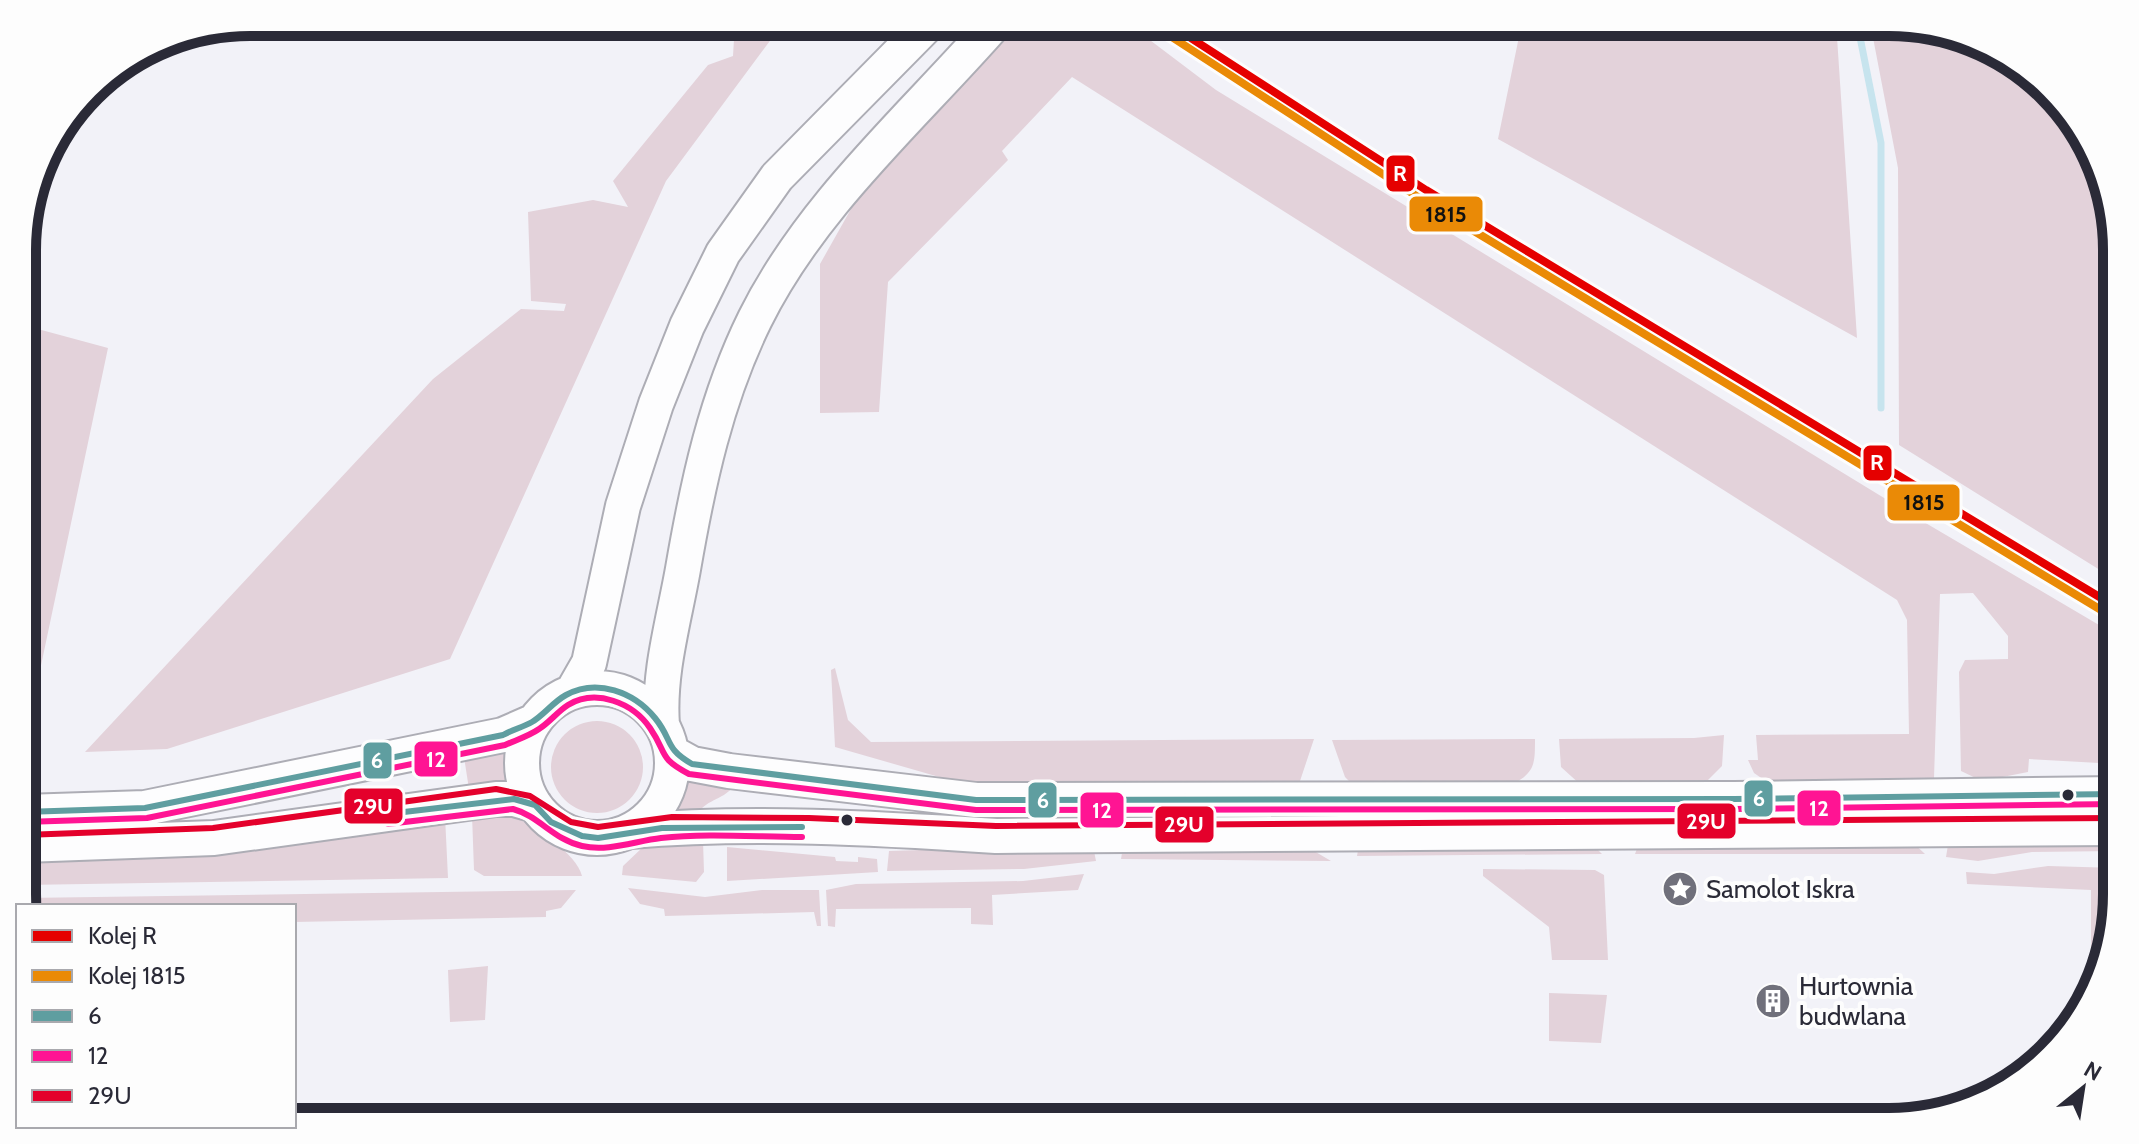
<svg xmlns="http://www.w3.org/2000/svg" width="2139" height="1144" viewBox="0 0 2139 1144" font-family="Cabin,sans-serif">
<rect width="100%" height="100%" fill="#f2f2f8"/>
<path fill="#e3d2da" d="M735 22H775V34L666 181 450 659 167 749 85 752 433 379 521 309 564 311 566 304 531 301 528 212 593 200 628 207 613 181 708 65 733 56Z
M967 22H1126L1216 90 1912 515 2116 635 2117 764 2029 759 2028 772 1982 781 1961 771 1959 672 1965 660 2008 659V636L1973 593 1940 594 1934 778 1770 784 1754 773 1748 760H1758L1756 735 1909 734 1907 620 1897 600 1072 77 1002 151 1008 160 888 282 879 412 820 413V264L913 99Z
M1522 22H1836L1857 338 1498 139Z
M1870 22H1889L1990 46 2078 123 2115 221 2116 379 2102 395 2116 403V580L1899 445 1898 168Z
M23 325 108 348 24 746Z
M835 668 848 720 871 742 1314 739 1299 784 974 787 835 747 831 670Z
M551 767a46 46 0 1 1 92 0a46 46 0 1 1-92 0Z
M1724 735 1722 766 1705 783 1582 786 1561 767 1559 739 1694 738Z
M1535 739C1535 764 1535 773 1511 785L1355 787 1345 777 1332 740Z
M517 746 515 777 511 783 469 789 464 757Z
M683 776 734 785C726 799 707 799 698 813L665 815Z
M502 811C525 820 577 852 582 876H484L474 870 472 815Z
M445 816 448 878 24 885V858Z
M2117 834V851L2032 852 1978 861 1946 857 1948 845Z
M1908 838 1925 854H1635L1638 846Z
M703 841 704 872 696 882 622 875 623 866 643 847Z
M1591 843 1602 854 1357 856 1358 850Z
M1087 845 1094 851 1096 861 1024 869 887 871 889 851Z
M727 847 835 857 836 861 858 862V857L877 859 878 872 727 881Z
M1136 847 1309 848 1331 861 1121 859 1122 853Z
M2048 866 2117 868V894L2091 997V890L1967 884 1966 872 1994 874Z
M1483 869 1595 870 1604 875 1608 960H1552L1549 927 1483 876Z
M1084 874 1078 890 992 895 993 925 971 924V908L836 909 835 927 828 926 826 890 856 884 1023 881Z
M628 888 705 897 762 890H819L821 926H817L814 912 665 916 664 909 640 904Z
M576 890 561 908 546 911V917L294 922V906H24V898Z
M488 966 485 1020 450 1022 448 970Z
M1549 993 1607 995 1601 1043 1549 1041Z"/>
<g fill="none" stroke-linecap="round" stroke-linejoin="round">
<path stroke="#c7e4ee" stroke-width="7" d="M1857 22 1881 143V408"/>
<defs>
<path id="secondary" d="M522 763a75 75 0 1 1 150 0a75 75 0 1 1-150 0Z
M573 691 589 663 623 506 656 404 687 326 723 253 777 177 930 22
M662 725C658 673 674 620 683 569 698 482 716 398 755 319 812 204 913 117 996 22
M672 753 692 764 729 771 976 800 1734 799 2117 794
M24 812 145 808 503 735 535 721
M630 831C752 821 874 828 996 836L2117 828
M24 845 214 838 496 799H514L535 805"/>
</defs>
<use href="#secondary" stroke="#adadb5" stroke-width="38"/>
<use href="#secondary" stroke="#fdfdfe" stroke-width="34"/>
<defs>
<path id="bus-1" d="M24 812 145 808 503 735C512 730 523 727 532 722 544 715 553 702 566 695 597 678 634 692 655 718 673 740 664 748 692 764L976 800 1734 799 2117 794
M387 814 514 799 535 805 551 822 582 836 598 838 662 828 802 827"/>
<path id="bus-2" d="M24 822 147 818 505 745C516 740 529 736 539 729 550 722 557 712 568 705 596 688 633 703 650 728 668 754 657 757 689 774L976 810 1734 809 2117 804
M388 824 513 809C539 816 554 840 582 846 608 852 635 841 661 838 707 833 756 837 802 837"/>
<path id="bus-3" d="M24 835 213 828 496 789 530 796 571 822 598 827 672 817 809 818 996 826 2117 818"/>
</defs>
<use href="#bus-1" stroke="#fdfdfd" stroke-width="12"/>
<use href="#bus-2" stroke="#fdfdfd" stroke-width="12"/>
<use href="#bus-3" stroke="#fdfdfd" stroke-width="12"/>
<use href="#bus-1" stroke="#5f9ea0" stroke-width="6"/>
<use href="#bus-2" stroke="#ff1493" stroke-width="6"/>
<use href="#bus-3" stroke="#e4002b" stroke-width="6"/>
<defs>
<path id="rail-1" d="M1166 22 1426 190 2116 607"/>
<path id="rail-2" d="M1161 30 1421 199 2111 616"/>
</defs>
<use href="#rail-1" stroke="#fdfdfd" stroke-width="14"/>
<use href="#rail-2" stroke="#fdfdfd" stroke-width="14"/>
<use href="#rail-1" stroke="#e50000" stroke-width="8"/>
<use href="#rail-2" stroke="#ea8a06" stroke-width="8"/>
</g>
<defs>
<symbol id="sight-disc" viewBox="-11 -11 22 22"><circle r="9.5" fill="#70707b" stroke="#fdfdfd"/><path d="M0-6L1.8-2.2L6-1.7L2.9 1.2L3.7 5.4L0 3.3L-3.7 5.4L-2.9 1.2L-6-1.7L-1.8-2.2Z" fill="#fff"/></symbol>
<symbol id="building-disc" viewBox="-11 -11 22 22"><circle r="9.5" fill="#70707b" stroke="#fdfdfd"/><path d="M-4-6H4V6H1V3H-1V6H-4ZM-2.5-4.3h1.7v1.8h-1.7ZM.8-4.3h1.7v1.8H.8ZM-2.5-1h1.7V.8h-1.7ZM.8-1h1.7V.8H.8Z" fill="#fff"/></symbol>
</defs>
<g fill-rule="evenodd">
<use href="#sight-disc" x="1660" y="869" width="40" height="40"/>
<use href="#building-disc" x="1753" y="981" width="40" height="40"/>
</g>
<g fill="#2a2a37" stroke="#fdfdfd" stroke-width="3">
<circle cx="2068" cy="795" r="7"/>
<circle cx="847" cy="820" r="7"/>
</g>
<g text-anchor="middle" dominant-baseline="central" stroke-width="8" stroke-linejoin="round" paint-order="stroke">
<g font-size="26" fill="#2a2a37" stroke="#fdfdfd" text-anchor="start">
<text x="1706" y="889">Samolot Iskra</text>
<text x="1799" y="986">Hurtownia<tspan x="1799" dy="30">budwlana</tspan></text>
</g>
</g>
<path d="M0 0H2139V1144H0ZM250 36H1889A214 214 0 0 1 2103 250V894A214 214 0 0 1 1889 1108H250A214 214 0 0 1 36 894V250A214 214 0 0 1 250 36Z" fill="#fdfdfd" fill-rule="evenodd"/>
<path fill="none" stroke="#2a2a37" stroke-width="10" d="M250 36H1889A214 214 0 0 1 2103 250V894A214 214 0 0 1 1889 1108H250A214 214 0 0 1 36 894V250A214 214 0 0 1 250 36Z"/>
<g stroke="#fdfdfd" stroke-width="3">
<rect x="1385" y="154" width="31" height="39" rx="8" fill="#e50000"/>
<rect x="1408" y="195" width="76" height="38" rx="8" fill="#ea8a06"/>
<rect x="1862" y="444" width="31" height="38" rx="8" fill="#e50000"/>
<rect x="1886" y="483" width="75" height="39" rx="8" fill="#ea8a06"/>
<rect x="413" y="740" width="46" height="38" rx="8" fill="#ff1493"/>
<rect x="362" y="741" width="31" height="39" rx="8" fill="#5f9ea0"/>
<rect x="1743" y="779" width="31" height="39" rx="8" fill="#5f9ea0"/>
<rect x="1027" y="781" width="31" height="38" rx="8" fill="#5f9ea0"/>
<rect x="343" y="787" width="61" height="38" rx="8" fill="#e4002b"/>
<rect x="1796" y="789" width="46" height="38" rx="8" fill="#ff1493"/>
<rect x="1079" y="791" width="46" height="38" rx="8" fill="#ff1493"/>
<rect x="1676" y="802" width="61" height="38" rx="8" fill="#e4002b"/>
<rect x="1154" y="805" width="61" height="39" rx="8" fill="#e4002b"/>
</g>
<g font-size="22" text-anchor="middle" font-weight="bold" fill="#fff">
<text x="1400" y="181">R</text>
<text x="1877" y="470">R</text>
<text x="436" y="767">12</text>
<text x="377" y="768">6</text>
<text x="1759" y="806">6</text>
<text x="1043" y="808">6</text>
<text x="373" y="814">29U</text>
<text x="1819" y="816">12</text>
<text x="1102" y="818">12</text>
<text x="1706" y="829">29U</text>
<text x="1184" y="832">29U</text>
</g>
<g font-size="22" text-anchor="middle" font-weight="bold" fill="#111">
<text x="1446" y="222">1815</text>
<text x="1924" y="510">1815</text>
</g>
<rect x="16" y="904" width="280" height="224" fill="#fdfdfd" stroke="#a9a9ae" stroke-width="2"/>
<rect x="32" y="930" width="40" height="12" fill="#e50000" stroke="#a9a9ae" stroke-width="2"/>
<text x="88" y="944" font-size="24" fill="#2a2a37">Kolej R</text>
<rect x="32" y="970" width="40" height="12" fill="#ea8a06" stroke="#a9a9ae" stroke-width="2"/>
<text x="88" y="984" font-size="24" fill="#2a2a37">Kolej 1815</text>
<rect x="32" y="1010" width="40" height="12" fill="#5f9ea0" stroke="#a9a9ae" stroke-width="2"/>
<text x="88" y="1024" font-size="24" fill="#2a2a37">6</text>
<rect x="32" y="1050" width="40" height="12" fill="#ff1493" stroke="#a9a9ae" stroke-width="2"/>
<text x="88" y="1064" font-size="24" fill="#2a2a37">12</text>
<rect x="32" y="1090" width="40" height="12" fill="#e4002b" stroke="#a9a9ae" stroke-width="2"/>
<text x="88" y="1104" font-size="24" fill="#2a2a37">29U</text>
<g transform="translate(2083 1088) rotate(30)" stroke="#fdfdfd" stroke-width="6" paint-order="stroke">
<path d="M0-6L14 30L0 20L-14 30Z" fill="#2a2a37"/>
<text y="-12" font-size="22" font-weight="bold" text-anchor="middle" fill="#2a2a37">N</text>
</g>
</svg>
